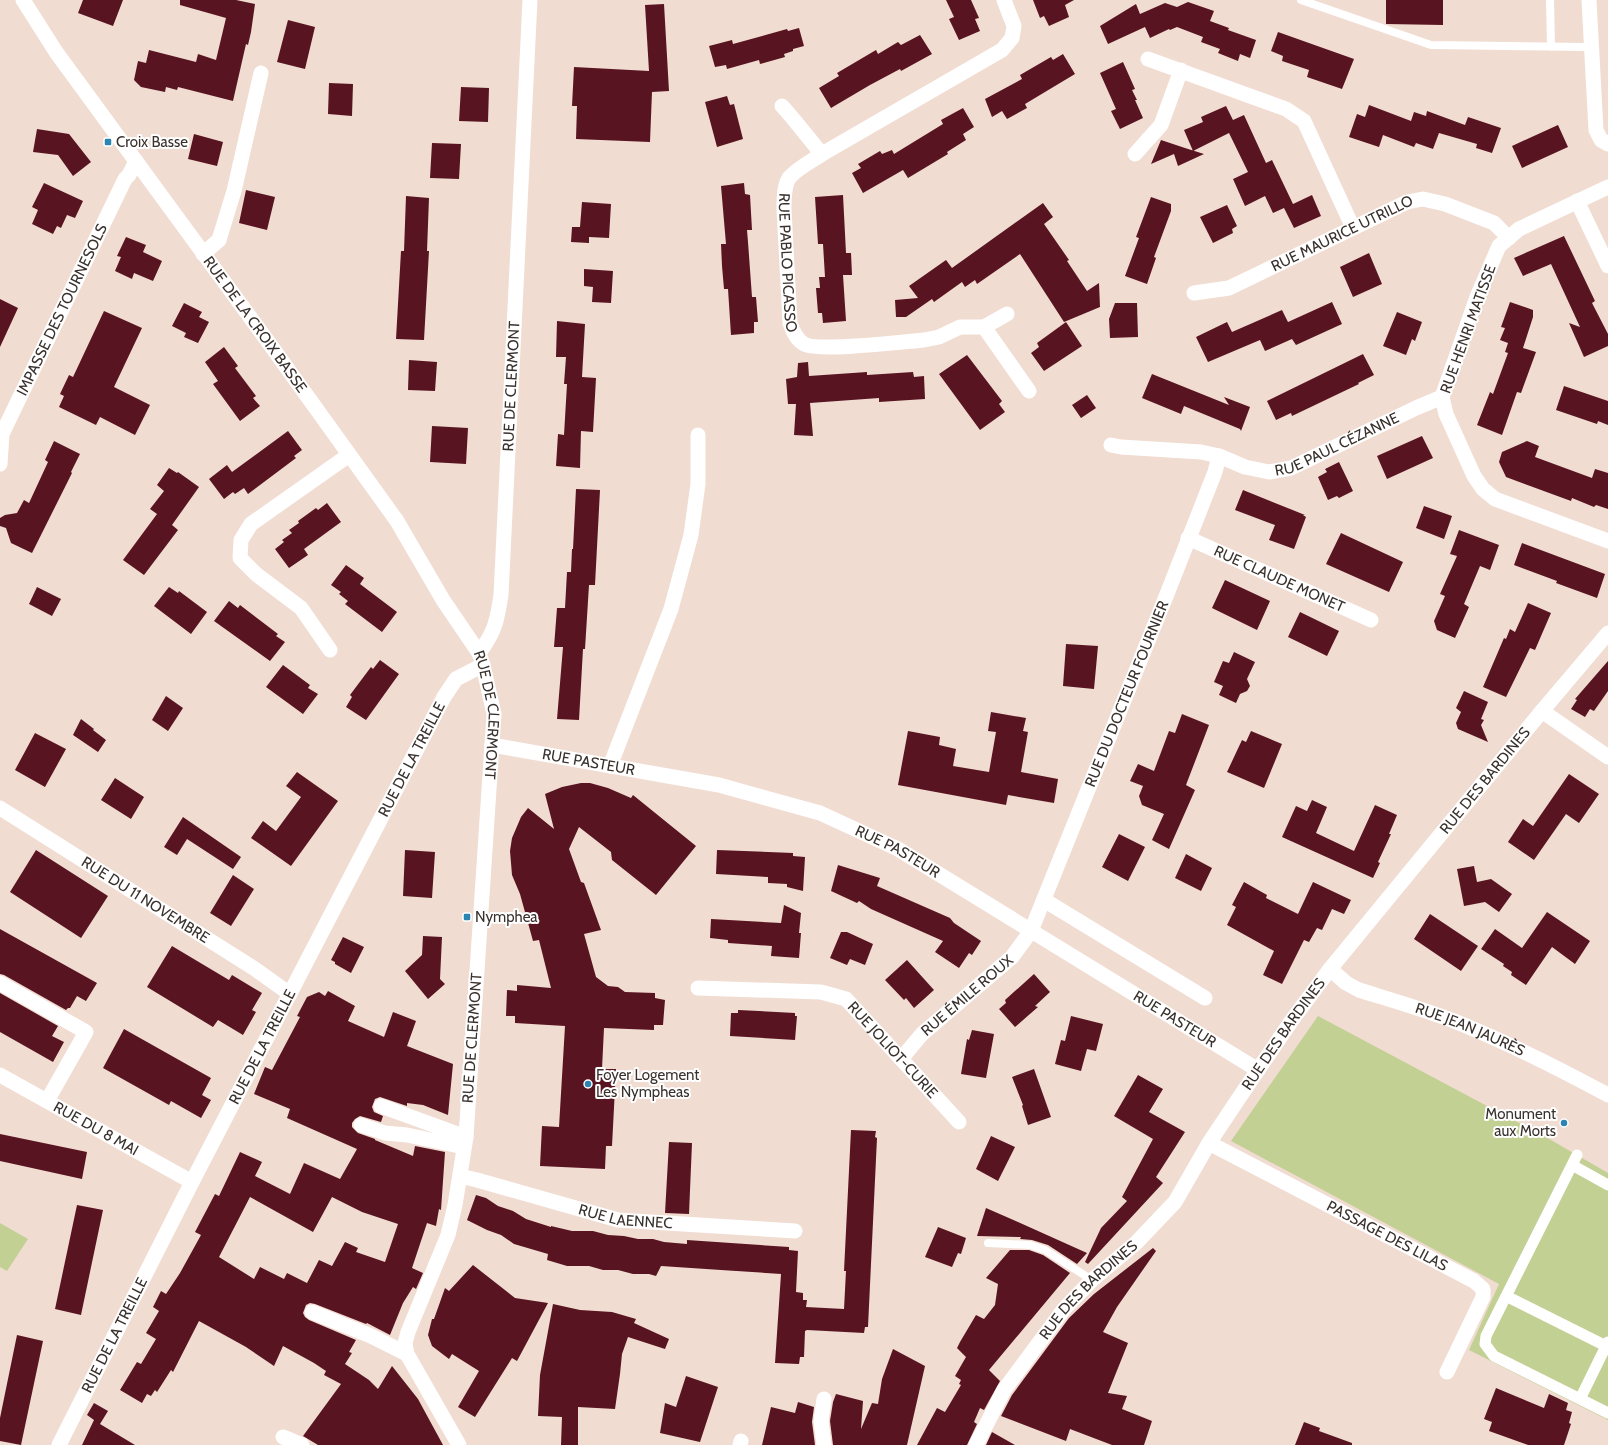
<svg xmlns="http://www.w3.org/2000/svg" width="1608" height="1445" viewBox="0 0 1608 1445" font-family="Cabin,sans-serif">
<rect width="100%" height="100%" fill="#f1dcd1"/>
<path fill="#c2d094" d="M1318 1016 1551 1140 1608 1173V1420L1469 1350 1499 1284 1231 1141Z
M0 1223 28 1239 7 1271 0 1267Z"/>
<path fill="#591421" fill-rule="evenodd" d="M83 0H123L113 26 78 13Z
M180 0H236L255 4 251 32 248 45 246 44 233 101 178 87 177 90 166 87 165 92 141 87 134 80 138 61 146 63 149 50 196 62 198 54 216 60 226 18 180 5Z
M946 0H971L979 18 975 19 980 31 959 40 949 19 954 17Z
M1033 0H1074L1065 5 1069 17 1049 26 1044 16 1040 18Z
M1386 0H1443V25L1386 24Z
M1188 2 1214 11 1210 21 1229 28 1228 30 1256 40 1250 58 1240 54 1238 61 1218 53 1220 49 1201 42 1203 37 1177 27 1170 30 1169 29 1150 38 1145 27 1108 44 1100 26 1136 4 1140 14 1165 3 1177 7Z
M664 4 669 91 652 92 650 142 576 139 577 106H572L574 67 649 71 645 5Z
M288 20 315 27 305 69 277 62Z
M799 28 804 46 793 49V51L784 54 785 57 760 64 759 60 727 69 726 65 715 67 709 46 732 40 733 44 787 29 788 31Z
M1278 32 1354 59 1342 89 1307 77 1309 70 1282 61 1283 56 1271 51Z
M920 35 932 54 901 71 900 69 870 85 831 108 819 88 839 76 837 73 876 50 878 54 898 42 901 45Z
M1063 54 1075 74 1025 104 1027 108 1007 119 1002 111 992 117 985 99 1022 79 1020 75 1051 57 1053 60Z
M1123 62 1135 89 1132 90 1137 100H1135L1143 118 1120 129 1111 111 1116 109 1100 73Z
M329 83 353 84 352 116 328 114Z
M461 87 489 88 488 122 459 121Z
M727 96 730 105 734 104 743 139 717 147 705 102Z
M1369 105 1411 121 1414 112 1426 116 1427 111 1465 125 1468 117 1501 128 1492 153 1476 148 1477 144 1439 133 1433 149 1416 143 1414 147 1383 135 1379 147 1349 137 1357 114 1365 117Z
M1226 106 1233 120 1244 115 1266 163 1272 160 1293 204 1312 195 1321 216 1294 228 1284 208 1273 213 1265 196 1245 206 1233 179 1248 172 1229 133 1193 151 1184 130 1203 122 1201 117Z
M963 108 974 127 963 134 966 140 947 152 948 154 908 178 903 170 863 193 852 173 861 168 858 164 880 151 882 154 892 150 894 154 943 124 941 120Z
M1558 125 1568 147 1522 168 1512 146Z
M37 129 69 134 91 162 73 176 58 155 33 152Z
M194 134 223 142 217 166 188 159Z
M1161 140 1185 148 1204 154 1178 166 1174 154 1151 164Z
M432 143 461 144 459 179 430 178Z
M44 183 83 201 75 218 67 215 61 228 57 226 53 234 32 224 38 210 32 207Z
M744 183 745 194 750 195 752 230H747L748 242 752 297H756L758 322H754V333L731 335 728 289H724L722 266 721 244H726L721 186Z
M246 190 275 197 267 230 239 223Z
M843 195 846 253H851L852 275H843L846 321 823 323 822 313H818L816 288H820L819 277H825L823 244H818L815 197Z
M406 196 429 198 427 251H429L424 340 396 339 401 251H404Z
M1151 197 1171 204V211L1154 257 1156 258 1147 284 1125 276 1139 238 1136 237Z
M582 202 611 204 609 238 589 237V243L571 242 572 227H580Z
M1043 203 1053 217 1044 224 1069 260 1067 261 1087 291 1099 283 1100 307 1064 322 1020 254 977 284 975 280 965 287 962 282 934 302 932 299 906 317H896L895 300 918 298 909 286 946 260 952 268Z
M1227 205 1237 226 1232 229 1233 233 1213 243 1200 217Z
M1564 236 1595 301 1592 303 1608 334V346L1584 357 1569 323 1580 327 1551 264 1523 276 1514 258Z
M126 237 146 245 143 252 162 261 153 281 134 273 132 279 115 271 121 257 117 256Z
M1369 253 1382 284 1353 297 1340 267Z
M584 269 613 271 611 303 592 302 593 287 584 286Z
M0 299 18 308 0 347Z
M1332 302 1342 324 1296 345 1292 339 1265 351 1260 340 1208 362 1196 337 1227 322 1232 332 1282 310 1288 322Z
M1510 302 1533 310V317L1523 348 1536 352 1521 393 1517 392 1502 435 1477 425 1490 392 1493 394 1508 353 1505 352 1508 343 1500 340 1505 328 1501 327Z
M184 303 202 312 199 317 209 322 198 343 184 337 186 333 172 326Z
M1115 303H1137L1138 337 1110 338 1109 319Z
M104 311 142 328 114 387 150 405 135 435 100 417 96 425 59 407 64 396 60 394 69 375 73 377Z
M1397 312 1422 322 1415 341 1412 339 1406 355 1383 346Z
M557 321 585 324 582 377 596 378 593 432 581 431 580 468 556 466 558 434 564 435 567 384H564L566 357H556Z
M1066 322 1082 346 1044 371 1031 353 1039 347 1037 343Z
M224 347 238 366 235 368 256 396 253 398 260 406 240 421 213 384 218 381 205 362Z
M1363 354 1374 375 1358 383 1359 384 1292 416 1291 413 1276 420 1267 401Z
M967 355 1002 401 999 404 1005 412 980 430 939 374Z
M409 360 437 362 435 391 408 390Z
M808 362 809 376 867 372V375L913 372 914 377 924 376 925 399 879 402V398L810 403 813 436 794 435 796 404H788L786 379 797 377 798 363Z
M1152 374 1229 405 1224 397 1250 407 1241 431 1240 429 1184 406 1181 414 1142 398Z
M1564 386 1608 401V425L1598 421 1597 424 1556 410Z
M1087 395 1096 408 1081 418 1072 405Z
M432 426 468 428 466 464 430 462Z
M288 431 302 450 294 456 296 458 248 494 244 488 235 494 233 492 224 499 209 479 227 465 232 472Z
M1422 436 1433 458 1387 479 1377 456Z
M54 441 80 454 71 472 72 473 32 553 11 543 6 528 0 526V518L5 515 17 513 24 500 29 503 48 462 45 460Z
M1527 441 1539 446 1535 457 1592 478 1595 469 1608 473V509L1596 505 1594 507 1572 498 1571 501 1506 477 1499 462 1502 452Z
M1339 462 1353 491 1339 498 1337 496 1328 500 1318 477 1327 472 1325 469Z
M169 468 177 473 178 472 199 487 172 525 178 530 144 575 123 560 157 514 150 509 164 491 157 485Z
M576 489 600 490 595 585H589L585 649H583L579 720 557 719 563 647H554L557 608H565L567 572H571L572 549H573Z
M1243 490 1305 515H1303L1306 517 1294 549 1269 540 1275 525 1235 510Z
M327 503 341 522 304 549 308 555 289 568 275 549 284 542 282 540 292 533 289 530 299 523 298 521 316 508 318 510Z
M1424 506 1452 516 1444 539 1416 528Z
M1459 530 1499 545 1490 570 1480 566 1464 604 1469 607 1455 638 1437 630 1434 621 1445 596 1440 594 1457 556 1450 554Z
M1341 533 1403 562 1389 592 1326 564Z
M1522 543 1605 574 1597 598 1556 583 1557 581 1514 565Z
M346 565 364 578 360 584 397 612 382 632 345 604 348 601 339 594 341 592 331 585Z
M1225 580 1270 601 1257 630 1212 608Z
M37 587 61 599 52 616 29 604Z
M169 587 178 593 179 591 207 612 191 634 154 606Z
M229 601 238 608 240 605 278 634 276 636 285 642 270 661 214 621Z
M1528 603 1551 613 1535 650 1530 648 1506 697 1483 687 1504 638 1506 639 1510 629 1515 632Z
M1300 612 1339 631 1327 656 1288 637Z
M1066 644 1098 646 1094 689 1063 686Z
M1234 652 1255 662 1247 679 1250 686 1247 691 1240 694 1236 703 1219 695 1223 686 1214 682 1223 661 1229 663Z
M380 660 399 674 366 720 346 707 352 697 350 695 371 667 373 669Z
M1608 661V691L1594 711 1590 709 1585 717 1571 709 1577 700 1575 699Z
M283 665 310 685 308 688 318 694 303 714 266 687Z
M1464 691 1488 702 1481 719 1484 720 1481 725 1488 742 1458 729 1456 723 1461 712 1456 708Z
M166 696 183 708 168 731 152 720Z
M991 712 1026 718 1023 731 1028 732 1021 772 1058 779 1054 803 1008 795 1006 805 898 785 908 731 940 737 939 745 956 749 953 766 989 772 996 732 988 731Z
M1182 714 1209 725 1186 785 1195 790 1169 849 1152 840 1164 814 1142 805 1139 796 1143 786 1130 781 1138 764 1154 771 1169 731 1175 733Z
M81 719 94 729 93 730 106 740 98 752 73 735Z
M1251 731 1282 744 1264 788 1227 772 1242 740 1246 742Z
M35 733 66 749 45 787 15 770Z
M297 772 338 801 291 866 251 838 263 821 276 831 301 797 286 786Z
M1569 774 1599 794 1579 823 1566 814 1534 860 1508 842 1523 819 1533 826Z
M115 778 144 797 131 819 101 800Z
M581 783H590L608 788 631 798 633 795 696 846 656 895 612 860 611 852 579 827 569 849 581 882 584 883 601 930 584 934 596 977 608 986 618 987 625 992 655 993V998L665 1000 663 1025H654V1030L604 1028 602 1069H616L612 1146H606L605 1169 540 1166 542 1126 559 1127 565 1026 515 1023V1016H506L507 990 517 991V985L551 988 539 940 533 941 520 894 512 875 510 851 512 838 521 817 528 808 554 829 545 794 562 787Z
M1312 800 1327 807 1316 833 1354 851 1375 805 1397 815 1389 834H1391L1378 862 1380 863 1373 878 1282 837 1296 806 1307 811Z
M183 817 241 857 233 869 187 839 177 855 164 847Z
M1119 834 1145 847 1128 881 1102 867Z
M36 850 108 896 81 938 10 892Z
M405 850 435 852 432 898 403 896Z
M717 850 793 853V856L805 857 803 891 787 887V884L768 883V877L716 874Z
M1186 854 1212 868 1201 891 1175 878Z
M838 865 880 878 877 886 950 918 954 923 981 941 972 955 969 953 959 968 935 952 943 941 871 909 859 901 857 903 831 891Z
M1474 866 1477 882 1491 879 1512 894 1499 912 1485 902 1464 906 1457 869Z
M233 875 254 889 231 926 210 913Z
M1244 882 1267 895 1266 898 1298 914 1313 882 1351 900 1344 914 1332 909 1322 930 1317 928 1309 942 1304 940 1282 984 1263 975 1274 951 1227 925 1236 907 1232 905Z
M784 905 801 913 799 933H801L799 958 771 956 772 946 728 943V940L710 938 711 919 781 923Z
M1547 912 1590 941 1575 964 1552 947 1526 985 1511 975 1512 972 1503 966 1504 964 1481 949 1495 929 1522 948Z
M1430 914 1478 946 1461 971 1414 939Z
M0 929 97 983 86 1001 77 996 70 1008H68L66 1010 4 975 0 974Z
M841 932H847L873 944 865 965 850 959 847 965 830 958Z
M423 936 442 937 440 979 445 984 428 999 405 971 422 955Z
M343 937 364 947 351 973 335 964V962L331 960Z
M172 946 229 980 232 975 262 993 252 1010 256 1012 243 1035 218 1020 213 1027 147 987Z
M907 960 934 990 914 1008 906 998 904 1000 885 980Z
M1034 974 1050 992 1035 1006 1038 1007 1015 1027 999 1009 1006 1003 1005 1000Z
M328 991 355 1006 348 1021 384 1037 393 1012 416 1021 407 1046 453 1064 448 1115 423 1105 407 1103V1106L380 1097 375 1099 372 1107 374 1112 383 1116 381 1122 360 1116 355 1119 352 1123V1127L358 1133 375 1139V1140L413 1156 415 1146 445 1152 441 1210 439 1209 436 1226 427 1223 412 1268 423 1273 416 1289 413 1287 403 1303 390 1335 367 1323 366 1324 315 1304 310 1303 306 1305 303 1313 305 1317 309 1320 356 1340 349 1352 352 1353 345 1364 369 1380 378 1389 392 1366 418 1399 443 1445H318L303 1436 341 1384 324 1375 326 1371 314 1363 283 1346 274 1366 246 1347 199 1321 173 1372 171 1370 157 1392 155 1390 151 1396 147 1394 142 1403 120 1390 137 1362 141 1364 156 1339 146 1333 159 1311 153 1307 161 1291 166 1294 180 1273 201 1235 195 1232 215 1194 219 1196 240 1152 262 1162 255 1176 290 1194 304 1163 340 1179 357 1149 287 1118 290 1109 254 1094 265 1067 272 1070 300 1017 297 1016 307 997 319 992 325 996ZM250 1197 313 1232 332 1197 362 1212 398 1224 385 1262 356 1252 358 1248 345 1242 332 1266 319 1260 307 1283 287 1273 284 1279 260 1267 254 1279 219 1257Z
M0 993 58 1026 52 1036 64 1042 53 1062 0 1032Z
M738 1010 795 1013V1016H797L795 1040 730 1036 731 1013H738Z
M1071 1016 1103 1024 1096 1051 1087 1049 1081 1071 1055 1064 1061 1040 1065 1041Z
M124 1029 211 1078 202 1095 211 1100 201 1118 171 1101 169 1105 103 1068Z
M972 1030 994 1034 986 1078 961 1074 967 1039 969 1040Z
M1034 1069 1051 1117 1028 1125 1022 1106 1023 1105 1012 1077Z
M1138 1075 1163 1089 1149 1112 1185 1132 1156 1177 1163 1183 1088 1264 1085 1262 1101 1228 1127 1201 1122 1197 1153 1139 1114 1116Z
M851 1130 876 1131 875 1137 877 1138 868 1327H865L864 1333 807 1330 805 1331 804 1357H800L799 1364 775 1363 781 1274 661 1266 656 1276 649 1274H633L618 1270H603L589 1266H567L547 1260 548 1254 514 1244 501 1235 487 1230 467 1220 476 1195 486 1198 498 1206 513 1211 526 1219 551 1227V1226L572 1231H593L608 1235 624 1236 638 1239H653L664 1242 687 1244V1240L789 1247V1250L798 1251 796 1292 803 1293V1300H807L806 1307 844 1309 846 1271H844Z
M0 1134 87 1152 82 1179 0 1161Z
M991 1136 1015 1147 998 1181 976 1169Z
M669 1142 692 1143 689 1214 665 1213Z
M77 1205 103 1210 81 1315 55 1309Z
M986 1208 1018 1222 1087 1253 1077 1264 1048 1245 1032 1240 1020 1239 1021 1237 977 1236Z
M938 1227 966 1238 961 1254 958 1253 952 1267 925 1257Z
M1153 1248 1156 1251 1117 1307 1103 1332 1128 1343 1108 1393 1127 1396 1122 1409 1152 1421 1144 1445H1112L1070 1429 1066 1441 1001 1416 1012 1395 1069 1318 1094 1294Z
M1010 1250H1029L1043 1255 1070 1273 989 1370 1000 1381 984 1410 980 1408 974 1422 977 1424 967 1445H917L937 1408 945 1412 961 1385 959 1384 961 1380 955 1376 966 1357 957 1348 960 1342 976 1315 984 1319 995 1305 998 1284 986 1278Z
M473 1265 515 1298 548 1303 517 1361 512 1358 475 1417 458 1407 479 1371 452 1354 449 1359 432 1346 428 1335 432 1319H434L445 1288 449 1291Z
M553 1304 580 1310 612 1312 636 1319 634 1323 669 1339 665 1349 628 1337 622 1354 620 1374 615 1409 578 1407V1445H561L562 1417 538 1416 540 1375Z
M17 1335 43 1341 21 1445 0 1441V1418Z
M893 1349 925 1366 907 1445H833L830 1421 833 1402 836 1394 863 1401 861 1429 872 1403 878 1404 882 1379Z
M686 1376 718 1387 700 1442 660 1433 665 1403 676 1407Z
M1496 1388 1544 1408 1549 1394 1568 1403 1566 1410 1572 1412 1569 1423 1571 1424 1564 1445H1528L1489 1431 1492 1422 1484 1419Z
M798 1402 814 1407 812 1422 815 1445H762L771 1407 795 1413Z
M94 1403 108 1411 100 1424 135 1445H82L94 1420 87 1415Z
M1304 1422 1320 1428 1319 1431 1352 1443V1445H1295Z
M992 1432 1015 1445H986Z"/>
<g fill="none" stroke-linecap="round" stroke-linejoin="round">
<path stroke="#fff" stroke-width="8" d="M1301 0 1431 45 1591 47
M1550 0 1551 47
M988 1243 1030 1245 1045 1250 1092 1280"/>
<path stroke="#fff" stroke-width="11" d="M1577 1155 1486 1336 1485 1344 1494 1356 1608 1413
M1572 1165 1608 1185
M1506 1296 1608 1347
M1580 1399 1608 1342"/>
<g stroke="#fff" stroke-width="15">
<path id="s1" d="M23 0 56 52 269 343 397 521 443 600 479 653 483 665 494 714 466 1137 455 1205 448 1235 408 1332 405 1343 407 1354 459 1445"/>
<path id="s2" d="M1004 0 1014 26 1012 38 1002 50 822 154C812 161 797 168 789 178 784 186 784 199 784 209L790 323C793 331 796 339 804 344 819 352 901 342 924 340L939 337 960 327H984L1007 314"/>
<path d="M1589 0 1596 130 1601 140 1608 144"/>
<path d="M1148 59 1286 109 1304 121 1353 228"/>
<path d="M782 106C796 121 808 138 822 154"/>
<path d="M1135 154 1161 125 1181 70"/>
<path d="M1608 187 1519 229 1499 246 1477 297 1442 397 1446 414 1474 476 1483 489 1495 499 1608 541"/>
<path d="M1577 201 1608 266"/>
<path d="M203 254 219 240 234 191 261 73"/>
<path id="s3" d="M1194 293 1229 288 1407 202 1423 199 1445 204 1494 223 1509 238"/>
<path d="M984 327 1029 391"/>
<path id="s4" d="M1111 445 1121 447 1201 452 1219 456 1245 467 1269 472 1291 468 1416 408 1442 397"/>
<path id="s5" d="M0 464 2 434 125 179 129 175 136 161"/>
<path id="s6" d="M1188 538 1371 620"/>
<path d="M330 650 301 608 256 574 240 558 241 540 251 524 349 455"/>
<path id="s7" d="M479 653C495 632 497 621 501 595L530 0"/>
<path d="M1542 711 1608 757"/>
<path id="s8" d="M492 745 719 785 820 813 898 849 1258 1070"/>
<path d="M610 766 671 609 691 535 698 484V435"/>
<path id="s9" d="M0 808 255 969 290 994"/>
<path d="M1044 900 1205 998"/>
<path id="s10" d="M1330 969 1346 983 1359 990C1391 1000 1423 1009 1454 1021 1507 1042 1558 1068 1608 1095"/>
<path d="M0 983 86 1032 47 1101"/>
<path id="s11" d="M698 988 821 992 846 999 959 1122"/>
<path id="s12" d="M901 1059 922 1034 1012 957 1031 931 1167 594 1215 472 1219 456"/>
<path id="s13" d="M0 1075 192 1182"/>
<path d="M381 1106 466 1137"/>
<path d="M361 1125 385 1133 407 1135 464 1147"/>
<path id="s14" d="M1209 1143 1474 1281 1483 1289V1297L1447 1372"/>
<path id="s15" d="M460 1176 477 1180 618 1220 795 1231"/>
<path d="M312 1312 371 1336 407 1354"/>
<path d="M824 1399 821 1421 824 1445"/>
<path d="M283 1437 302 1445"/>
<path id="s16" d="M59 1445 192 1182 444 697 456 679 483 665"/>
<path d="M740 1445 741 1441"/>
<path id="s17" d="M976 1445 1004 1390 1064 1309 1092 1280 1136 1243 1175 1202 1209 1143 1241 1095 1292 1020 1330 969 1542 711 1608 633"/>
</g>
</g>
<g fill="#2c84b3" stroke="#fff" stroke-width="1.5">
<rect x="104" y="138" width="8" height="8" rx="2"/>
<rect x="463" y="913" width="8" height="8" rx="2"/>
<circle cx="588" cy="1084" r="4"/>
<circle cx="1564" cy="1123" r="4"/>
</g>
<g text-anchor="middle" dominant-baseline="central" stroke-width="4" stroke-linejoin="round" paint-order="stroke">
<g font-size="15" fill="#39312d" stroke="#fff" text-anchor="start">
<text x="116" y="142">Croix Basse</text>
<text x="475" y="917">Nymphea</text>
<text x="596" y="1075">Foyer Logement<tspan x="596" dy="17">Les Nympheas</tspan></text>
<text x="1556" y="1114" text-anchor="end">Monument<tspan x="1556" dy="17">aux Morts</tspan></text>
</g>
<g font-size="15" fill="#39312d" stroke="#fff">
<text stroke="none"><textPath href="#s3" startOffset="161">RUE MAURICE UTRILLO</textPath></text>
<text stroke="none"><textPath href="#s2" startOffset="390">RUE PABLO PICASSO</textPath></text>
<text stroke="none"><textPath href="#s5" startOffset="168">IMPASSE DES TOURNESOLS</textPath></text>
<text stroke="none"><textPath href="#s1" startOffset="399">RUE DE LA CROIX BASSE</textPath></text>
<text transform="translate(1468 329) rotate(-70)">RUE HENRI MATISSE</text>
<text stroke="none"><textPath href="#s7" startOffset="272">RUE DE CLERMONT</textPath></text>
<text stroke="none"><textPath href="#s4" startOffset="235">RUE PAUL CÉZANNE</textPath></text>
<text stroke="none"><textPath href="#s6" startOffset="100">RUE CLAUDE MONET</textPath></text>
<text stroke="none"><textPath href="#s12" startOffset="439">RUE DU DOCTEUR FOURNIER</textPath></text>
<text stroke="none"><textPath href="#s1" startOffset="860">RUE DE CLERMONT</textPath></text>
<text stroke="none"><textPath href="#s16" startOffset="771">RUE DE LA TREILLE</textPath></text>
<text stroke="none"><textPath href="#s8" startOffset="98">RUE PASTEUR</textPath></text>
<text stroke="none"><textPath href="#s17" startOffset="841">RUE DES BARDINES</textPath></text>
<text stroke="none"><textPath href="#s8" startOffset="422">RUE PASTEUR</textPath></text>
<text stroke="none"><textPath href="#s9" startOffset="172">RUE DU 11 NOVEMBRE</textPath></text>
<text stroke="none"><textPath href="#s12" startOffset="92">RUE ÉMILE ROUX</textPath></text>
<text stroke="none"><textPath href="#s8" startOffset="746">RUE PASTEUR</textPath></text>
<text stroke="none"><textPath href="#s10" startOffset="154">RUE JEAN JAURÈS</textPath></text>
<text stroke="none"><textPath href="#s17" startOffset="517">RUE DES BARDINES</textPath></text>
<text transform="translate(472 1038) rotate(-86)">RUE DE CLERMONT</text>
<text stroke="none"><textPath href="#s16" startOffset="447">RUE DE LA TREILLE</textPath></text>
<text stroke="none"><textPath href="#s11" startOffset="218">RUE JOLIOT-CURIE</textPath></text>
<text stroke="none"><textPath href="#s13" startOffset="110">RUE DU 8 MAI</textPath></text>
<text stroke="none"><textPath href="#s15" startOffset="171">RUE LAENNEC</textPath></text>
<text stroke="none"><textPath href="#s14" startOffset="201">PASSAGE DES LILAS</textPath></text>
<text stroke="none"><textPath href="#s17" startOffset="193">RUE DES BARDINES</textPath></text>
<text stroke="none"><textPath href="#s16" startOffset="123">RUE DE LA TREILLE</textPath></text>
</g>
</g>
</svg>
